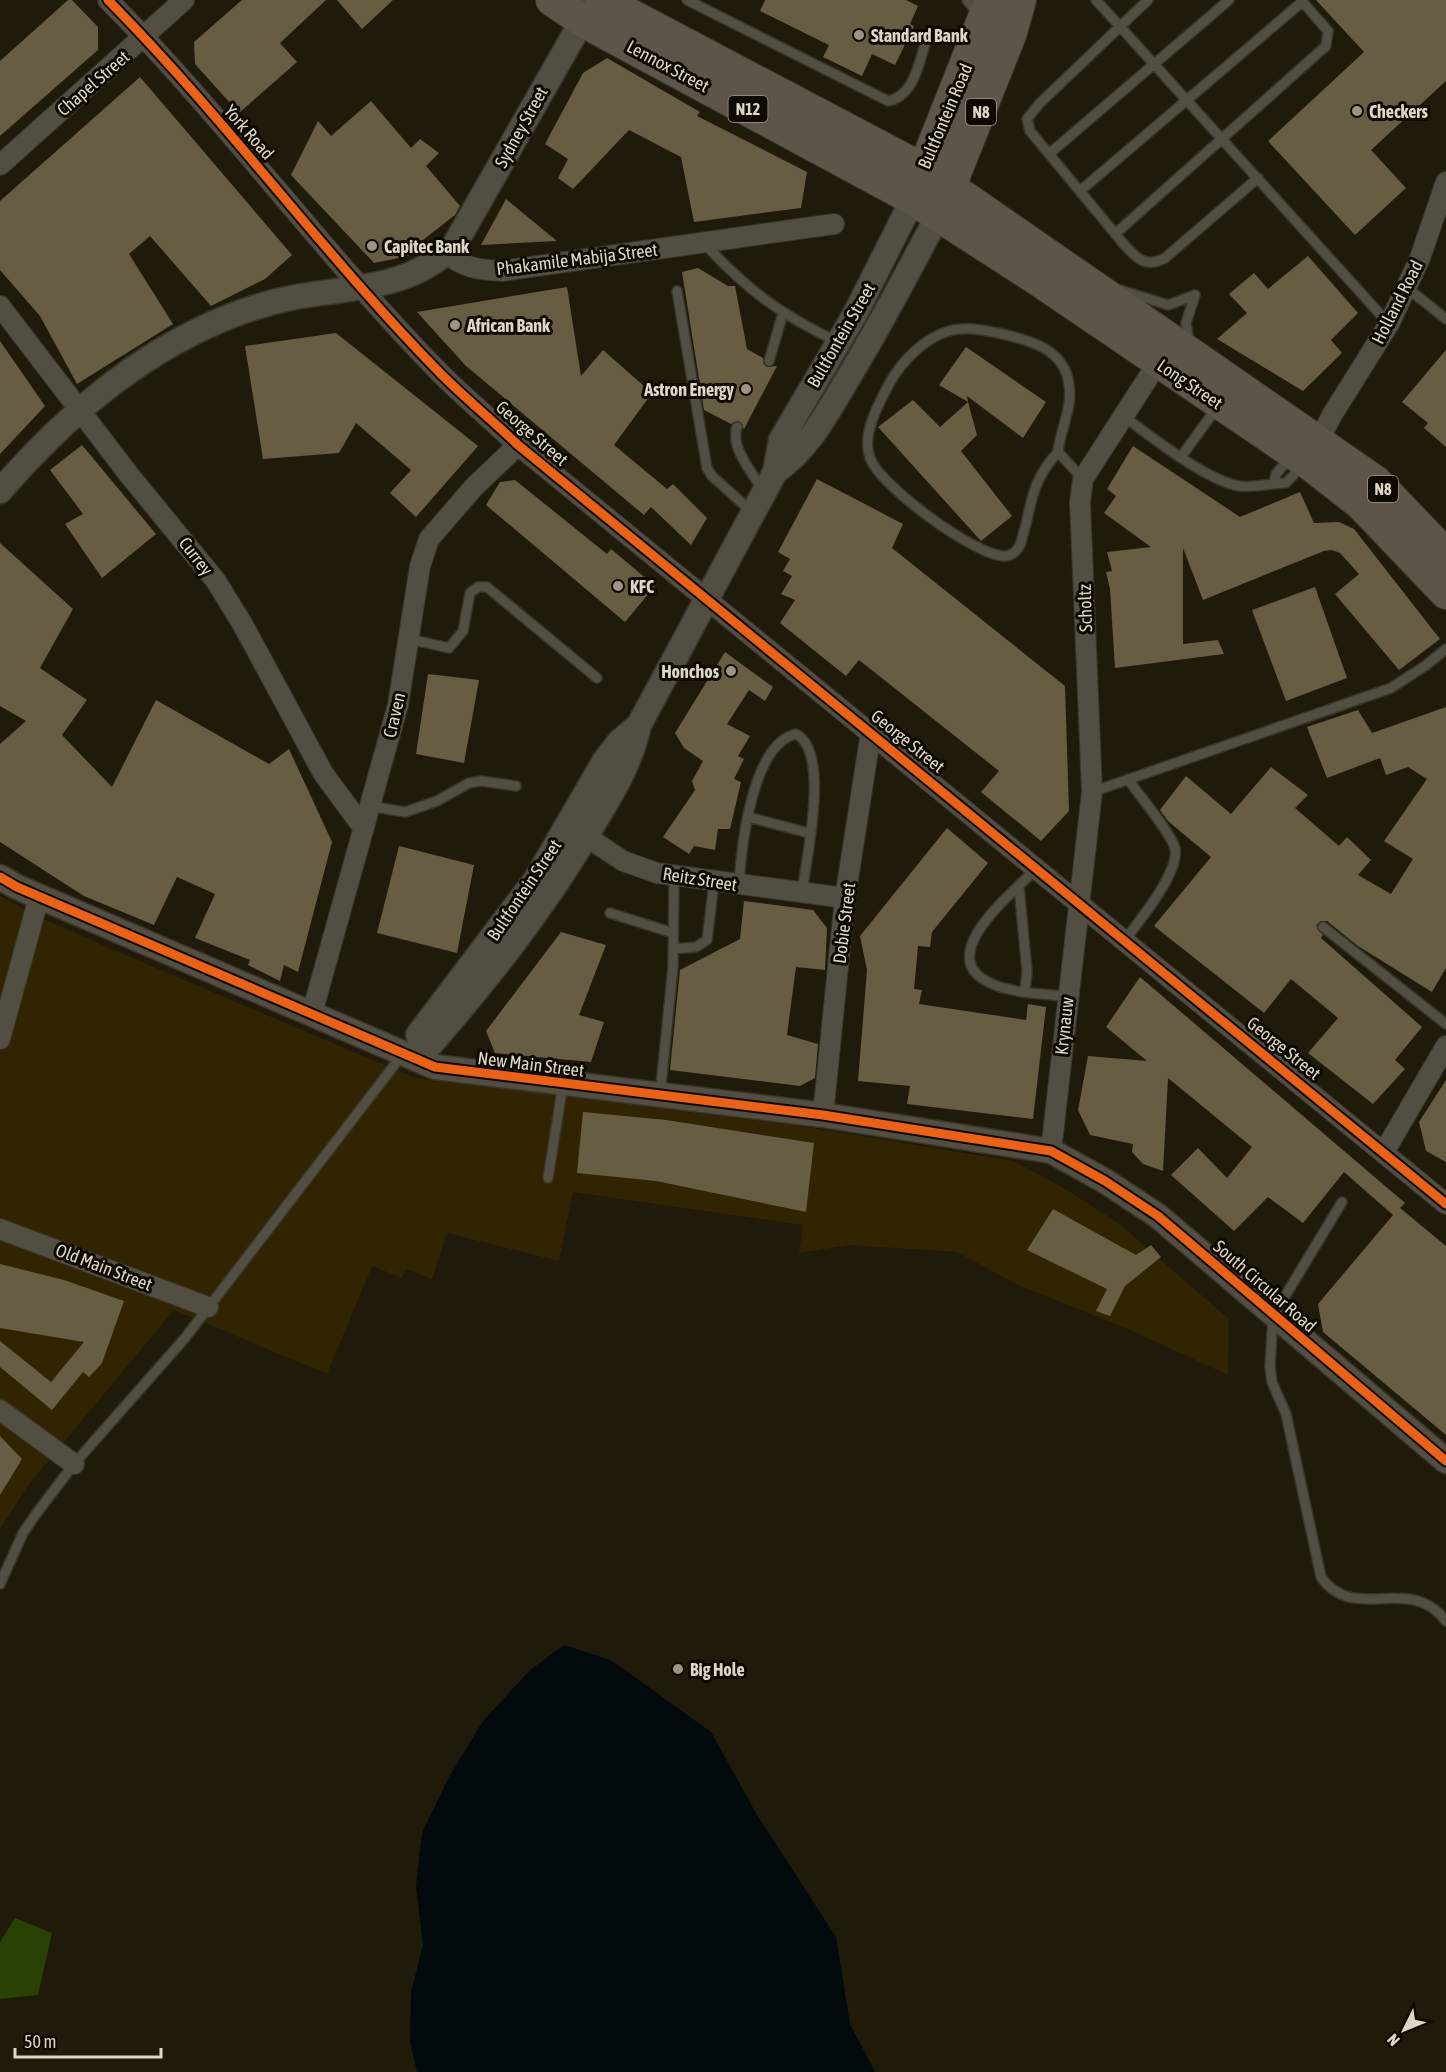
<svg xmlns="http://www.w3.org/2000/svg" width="1446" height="2072" viewBox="0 0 1446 2072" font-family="'Asap Condensed',sans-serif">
<rect width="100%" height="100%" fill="#201a0a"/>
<path fill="#302401" d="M0 895 30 913 114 950 415 1078 793 1125 1014 1161 1067 1190 1118 1223 1229 1319 1228 1375 1130 1330 1018 1285 957 1252 850 1245 799 1253 803 1225 573 1192 559 1261 447 1233 432 1279 406 1269 402 1278 372 1266 327 1374 174 1310 29 1484 0 1529Z"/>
<path fill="#294102" d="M15 1918 52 1933 38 1995 0 1999V1942Z"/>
<path fill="#030a0d" d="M564 1645 611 1660 711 1732 757 1815 836 1937 850 2024 875 2072H417L410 2042 411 1992 423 1945 416 1886 422 1833 449 1777 483 1721 530 1670Z"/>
<path fill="#665d43" d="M68 0H72L98 27V50L0 136V61Z
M242 0H326L280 43 297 62 239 113 195 64 194 42Z
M337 0H393L362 29Z
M765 0H906L918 6 910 24 914 26 895 65 872 54 862 76 823 57 829 45 760 11Z
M1316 0H1446V81L1371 150 1406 188 1355 235 1268 141 1364 52Z
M607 58 700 112 697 116 807 172 801 208 694 222 681 157 629 130 573 189 558 178 568 159 545 144 583 73Z
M140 77 292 255 265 279 211 306 150 236 129 254 173 324 77 384 40 316 0 270V201Z
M371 101 411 148 420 139 439 153 426 166 460 206 455 215 423 240 428 244 418 254 374 263 291 175 318 121 331 136Z
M506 199 557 241 481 245Z
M1308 256 1358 313 1331 340 1342 353 1303 391 1217 339 1247 313 1229 294 1254 273 1268 289Z
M698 268 728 286H735L747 349 763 358V363L767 367 777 366 744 429 739 421 731 424 704 410 682 272Z
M567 287 581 376 603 350 652 393 614 445 667 489 673 484 707 518 691 545 651 507 644 515 466 366 417 312Z
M336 333 478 446 416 517 390 493 411 470 356 423 339 453 263 459 245 346Z
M0 341 45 406 0 454Z
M966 347 1046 402 1023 438 967 396 968 402 939 385Z
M1446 350V447L1424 428 1428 423 1402 402Z
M913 400 940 427 968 402 977 435 961 451 1012 516 981 541 878 427Z
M82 445 156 534 102 578 65 524 83 514 50 470Z
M1133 446 1240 517 1300 492 1314 523 1339 522 1354 529 1440 639 1399 670 1335 594 1359 574 1340 553 1332 550 1324 551 1203 600 1183 548V644L1218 640 1224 654 1115 668 1110 589 1106 572 1112 571 1107 552 1151 547 1104 513 1116 496 1107 489Z
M817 479 903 524 892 548 1065 686 1069 811 1041 841 981 792 999 771 859 660 846 676 780 623 795 600 781 594 792 576 783 571 790 559 778 552Z
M515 480 607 554 611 549 655 586 625 622 486 505 500 482Z
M0 543 73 609 40 668 87 700 62 735 112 787 156 700 269 764 289 749 332 842 298 972 284 965 280 981 248 965 250 960 195 938 215 894 177 877 154 925 84 896 0 842V744L26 721 0 706Z
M1315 587 1347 678 1286 701 1252 610Z
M725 652 773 687 765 701 749 690 727 724 750 736 738 756 744 759 734 779 741 782 730 829H718L715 850 694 846 689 854 663 837 695 790 692 781 703 761 684 748 675 733Z
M428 674 479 680 464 763 416 754Z
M1446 707V968L1432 992 1358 946 1327 921H1321L1316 925 1323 935 1321 938 1422 1027 1395 1060 1405 1069 1373 1104 1308 1053 1338 1018 1291 979 1264 1013 1154 926 1211 857 1168 821 1160 810 1186 776 1231 814 1271 767 1308 795 1295 808 1339 846 1347 837 1371 860 1358 875 1391 894 1413 859 1384 841 1427 779 1408 767 1386 775 1380 758 1327 778 1307 727 1358 710 1372 733Z
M947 828 988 863 932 932 930 947 918 946 914 989 922 990 919 1004 1026 1020 1028 1004 1046 1007 1033 1119 907 1104 910 1086 858 1081 867 970 860 936Z
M399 846 474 865 457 953 377 933Z
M744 901 813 910 827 928 825 970 796 967 787 1035 818 1044 815 1078 800 1086 670 1070 680 970 740 939Z
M561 932 606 945 579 1015 604 1022 591 1062 495 1053 486 1031Z
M1140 977 1405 1203 1400 1208 1446 1246V1435L1323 1332 1318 1304 1393 1215 1344 1172 1303 1223 1268 1197 1234 1231 1171 1175 1198 1148 1227 1178 1252 1147 1168 1078 1163 1171 1143 1164 1132 1152 1133 1144 1090 1135 1078 1110 1088 1056 1147 1061 1106 1027Z
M1446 1080V1162L1426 1151 1419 1122Z
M583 1112 666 1120 814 1143 806 1212 656 1181 577 1173Z
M1053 1209 1136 1255 1151 1245 1161 1257 1125 1286 1110 1316 1096 1311 1107 1289 1027 1250Z
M0 1264 64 1280 124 1301 102 1363 89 1377 83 1372 52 1410 0 1367V1341L51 1382 84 1342 0 1328Z
M0 1436 22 1459 0 1495Z"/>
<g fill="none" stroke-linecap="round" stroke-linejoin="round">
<defs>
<path id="service" d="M687 0 888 101C915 96 919 61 927 38
M967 0 979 15
M1096 0 1389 324
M1148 0 1040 103 1027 119 1030 131 1122 242C1135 257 1145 269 1165 258L1258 178
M1049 154 1229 0
M1080 191 1302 2
M1115 234 1326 46 1328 31 1301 0
M704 243C747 290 781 315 838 342
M1406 287 1446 319
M1120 290 1168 305 1195 295
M677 291 707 468 712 476 753 513
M1189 342 1186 323 1195 295
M769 361 783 313
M1123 416C1152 437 1205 480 1239 486 1254 488 1270 483 1286 483L1303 465
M737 427C730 447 752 473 763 490
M1058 452C1028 485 1033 506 1020 545 1016 552 1011 557 1003 556 973 554 880 486 870 458 861 435 879 403 889 384 901 362 924 338 949 331 964 326 983 330 998 333 1030 340 1065 349 1069 385 1073 408 1060 429 1058 452L1083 479
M1181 457 1218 406
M1274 483 1276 474 1290 458
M409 639 449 648 463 631 470 593 478 587H487L597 678
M1092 792 1391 688 1425 666 1446 649
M369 806 405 812 437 801 469 783 482 781 516 786
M748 817 809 833
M1037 868C1016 890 931 956 990 983 1013 994 1043 993 1068 997
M739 886C741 847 752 744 796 734 831 753 806 858 802 893
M1019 887 1027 971 1025 991
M610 913 673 933
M1323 927 1446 1024
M1125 940C1139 921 1180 872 1175 848 1171 833 1138 794 1128 779
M673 949 696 947 707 940 714 883
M660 1095 673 967 674 876
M548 1178 563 1084
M1342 1202 1273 1316 1270 1366 1272 1382 1286 1414 1321 1577C1355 1625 1408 1572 1446 1621
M0 1584 23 1533 36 1514 74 1464 185 1338 402 1055"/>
<path id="minor" d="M108 0C226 119 324 255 441 374 466 399 493 421 518 445L1446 1204
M0 165 184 0
M446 253C463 268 480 270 502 271L834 224
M0 306 130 476 216 581 243 625 323 773 362 826
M1314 450 1332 415 1389 324 1420 258 1446 182
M575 829 623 861 657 873 845 898
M312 1013 398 705 420 566 429 539 474 487 518 445
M0 1039 39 897
M823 1115 845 898 871 732
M1051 1151 1092 792 1080 502 1083 479 1164 353
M1384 1152 1446 1046
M0 1229 208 1307
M0 1410 74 1464"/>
<path id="tertiary" d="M775 472C810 448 828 411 850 375 881 323 910 269 938 215
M0 491C62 420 133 357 221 320 244 310 270 302 295 297 351 287 413 289 455 244L590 7
M0 877 17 887 435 1067 823 1115 1051 1151 1105 1181 1158 1216 1446 1461
M418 1035 536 879 605 760 619 742 639 725
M418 1059C482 986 542 912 591 828 611 795 631 763 639 725L775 472 781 440 855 314 913 199"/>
<path id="trunk" d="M552 0 583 21 913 199 1037 279 1311 465 1361 504 1446 593
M602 0 907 161 964 197 1376 482 1446 555
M916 189 991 0
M942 206 1010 35 1020 0"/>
</defs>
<use href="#service" stroke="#383429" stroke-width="12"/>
<use href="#minor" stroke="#383429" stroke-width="22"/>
<use href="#tertiary" stroke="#383429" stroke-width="27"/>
<use href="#trunk" stroke="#383429" stroke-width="34"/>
<use href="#service" stroke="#524e42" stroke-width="9"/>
<use href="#minor" stroke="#524e42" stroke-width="20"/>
<use href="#tertiary" stroke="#524e42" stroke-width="24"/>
<use href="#trunk" stroke="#5c5548" stroke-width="32"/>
<defs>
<path id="cycleway" d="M108 0C226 119 324 255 441 374 466 399 493 421 518 445L1446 1204
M0 877 17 887 435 1067 823 1115 1051 1151 1105 1181 1158 1216 1446 1461"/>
</defs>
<use href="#cycleway" stroke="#0e0901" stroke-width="13"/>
<use href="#cycleway" stroke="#ea6118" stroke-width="9"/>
</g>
<g fill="#9c9584" stroke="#0e0901" stroke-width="2">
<circle cx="859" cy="35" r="6"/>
<circle cx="1357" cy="111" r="6"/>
<circle cx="372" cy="246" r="6"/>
<circle cx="455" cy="325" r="6"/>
<circle cx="746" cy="389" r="6"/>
<circle cx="618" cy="586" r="6"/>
<circle cx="731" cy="671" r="6"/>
<circle cx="678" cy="1669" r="6"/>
</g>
<g text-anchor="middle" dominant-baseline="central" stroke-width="6" stroke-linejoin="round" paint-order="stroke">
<g fill="#0e0901" stroke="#a0998b" stroke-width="1.5">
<rect x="728.5" y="96" width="39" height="26" rx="4.5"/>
<rect x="966" y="99" width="30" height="26" rx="4.5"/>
<rect x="1368" y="476" width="30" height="26" rx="4.5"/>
</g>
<g font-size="16" font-weight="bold" fill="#ded7c6">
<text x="748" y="109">N12</text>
<text x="981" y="112">N8</text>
<text x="1383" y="489">N8</text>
</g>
<g font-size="18" font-weight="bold" fill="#ded7c6" stroke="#0e0901" text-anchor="start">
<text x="871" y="35">Standard Bank</text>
<text x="1369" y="111">Checkers</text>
<text x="384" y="246">Capitec Bank</text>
<text x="467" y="325">African Bank</text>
<text x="734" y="389" text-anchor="end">Astron Energy</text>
<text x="630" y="586">KFC</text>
<text x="719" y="671" text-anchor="end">Honchos</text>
<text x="690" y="1669">Big Hole</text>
</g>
<g font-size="18" fill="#ded7c6" stroke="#0e0901">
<text transform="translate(668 66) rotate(28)">Lennox Street</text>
<text transform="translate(93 83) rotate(-41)">Chapel Street</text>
<text transform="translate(945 116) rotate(-67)">Bultfontein Road</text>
<text transform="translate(521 127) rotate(-61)">Sydney Street</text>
<text transform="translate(249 132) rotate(49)">York Road</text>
<text transform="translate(577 259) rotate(-7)">Phakamile Mabija Street</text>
<text transform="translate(1397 302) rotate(-63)">Holland Road</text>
<text transform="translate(841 335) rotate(-60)">Bultfontein Street</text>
<text transform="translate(1190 384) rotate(34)">Long Street</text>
<text transform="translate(532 433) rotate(41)">George Street</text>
<text transform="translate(196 556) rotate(52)">Currey</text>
<text transform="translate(1085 608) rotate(-92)">Scholtz</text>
<text transform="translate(394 715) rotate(-77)">Craven</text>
<text transform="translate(908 741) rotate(39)">George Street</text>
<text transform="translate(700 879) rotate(9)">Reitz Street</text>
<text transform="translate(524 890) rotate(-56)">Bultfontein Street</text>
<text transform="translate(844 923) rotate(-83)">Dobie Street</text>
<text transform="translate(1064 1026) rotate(-84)">Krynauw</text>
<text transform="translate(1284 1048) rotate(39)">George Street</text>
<text transform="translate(531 1064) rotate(7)">New Main Street</text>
<text transform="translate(104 1267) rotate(21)">Old Main Street</text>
<text transform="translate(1265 1286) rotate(41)">South Circular Road</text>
</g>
</g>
<g transform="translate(1404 2030) rotate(227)" stroke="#0e0901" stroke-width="4.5" paint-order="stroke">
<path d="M0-4.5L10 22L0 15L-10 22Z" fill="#ded7c6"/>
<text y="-9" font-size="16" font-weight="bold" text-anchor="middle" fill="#ded7c6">N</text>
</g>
<path d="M15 2048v9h146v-9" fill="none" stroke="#ded7c6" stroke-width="3"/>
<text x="24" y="2048" font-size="18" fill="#ded7c6" stroke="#0e0901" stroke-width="4.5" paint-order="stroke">50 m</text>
</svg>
